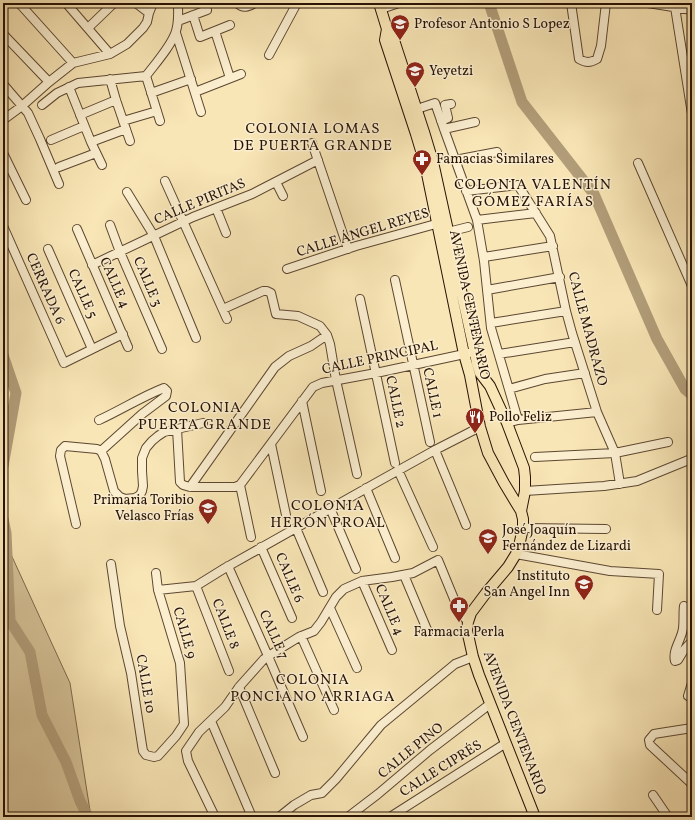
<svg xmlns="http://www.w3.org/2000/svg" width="695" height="820" viewBox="0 0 695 820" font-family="Vollkorn,serif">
<rect width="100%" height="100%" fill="#f9e6b6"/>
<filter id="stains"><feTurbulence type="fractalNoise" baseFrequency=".005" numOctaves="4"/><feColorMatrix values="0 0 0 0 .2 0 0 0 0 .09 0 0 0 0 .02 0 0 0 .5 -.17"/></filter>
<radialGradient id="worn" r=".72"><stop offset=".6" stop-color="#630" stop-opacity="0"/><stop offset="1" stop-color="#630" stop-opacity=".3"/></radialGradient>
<path fill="#d5c298" stroke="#7e6a4e" d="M3 537 70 683 91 817H3Z"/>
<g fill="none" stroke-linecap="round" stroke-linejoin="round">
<path stroke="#b29e7a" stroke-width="11" d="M489 3 522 102 594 194 657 339 685 389 692 395
M3 355 16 393 3 466
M3 519 6 533 10 621 30 652 42 715 66 762 80 801 88 817"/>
<defs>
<path id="minor" d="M19 3 73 63
M66 3 110 54
M136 3 149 13
M237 3C243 9 248 7 255 3
M571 3 579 59C586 63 590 63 597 59L601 46 606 3
M648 3 692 10
M675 7 692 114
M381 9 399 3
M193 15 200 37 230 25
M178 21 207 10 205 3
M88 28 114 3H113
M215 31 230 78
M176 33 201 112
M3 34 49 82
M269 55 297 3
M146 76 160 121
M110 79 116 100 130 141
M3 84 28 113 40 139 59 184
M69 87 91 142 102 165
M195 92 241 74
M151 93 191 79
M42 105 57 93 78 83 146 76C155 64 172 45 176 31 179 22 178 12 178 3
M417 109 435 103 444 129 477 220 484 261 491 328 518 420
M80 115 116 100
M3 120 22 106 49 82 73 63 110 54 127 44 143 28 147 22 149 13 153 3
M123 121 157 111
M441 121 448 118 445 105 451 104
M444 129 475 122
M51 140 84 126
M91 142 126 129
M312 143 348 249
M3 153 26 200
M455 160 497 152
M638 163 692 286
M59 167 96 153
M165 181 227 319
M276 182 283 196
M466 191 518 185 550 236 566 311 572 333 597 412 615 453 620 484
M127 192 154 236 196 338
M216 208 226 233
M477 220 536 213
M110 225 120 252 162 349
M3 226 64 363 123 334
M77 229 128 347
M448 232 468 227
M48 249 92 349
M484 257 553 246
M92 265 193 217 252 194 318 160
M287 269 356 246 443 222
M395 280 430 442
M487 290 560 277
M360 299 395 463
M223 309 263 291H267L271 293 276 314 298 316 320 326 327 335 330 344 336 380 357 474
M491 323 566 311
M499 354 575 342
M509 389 545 379 585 373
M302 401 321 491
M507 423 518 420 597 412
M177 429 180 482 183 485 190 487H235L240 485 313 387 322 383 376 373 469 353
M271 444 286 515
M435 450 466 525
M101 451 105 459 114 491 120 497 125 499 135 498 140 495 142 491 143 486 142 471V458L146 448 152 441 158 436 164 432 203 423
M535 457 615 453 668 442
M398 470 433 547
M240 485 251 537
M190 487 275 367 289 356 311 346 327 335
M366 488 395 558
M525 491 604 486 637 481 691 459
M330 508 356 569
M76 524 60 456 61 450 65 446 97 449 101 451 142 414 166 396 167 391 164 388C141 397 121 410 99 420
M296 528 323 592
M523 528 606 529
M261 547 292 618
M516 554 610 571 659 574 657 610
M111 564 120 626 131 673 142 745 143 751 146 755 154 757 158 756 176 736 184 724 180 663 162 603 158 590 156 573
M228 566 268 656 303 737
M404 575 428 632
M362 581 392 650
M196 586 229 671
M158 590 196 586 225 568 381 480 435 450 480 427
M684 606C683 613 684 621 683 628 682 639 672 650 675 661L678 660 684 650 692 641
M330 608 357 668
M301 636 334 710
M692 683 688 696 692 698
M239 687 275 773
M211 721 252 817
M692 728 660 733 654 734 649 740 650 745 692 784
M653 795 668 817
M215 817 188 761 186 751 199 732 225 707 239 687 264 659 278 650 299 637 314 631 321 622 336 597 344 589 362 581 392 577 413 573 438 560 459 611 468 622
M279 817 294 805 311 795 322 793 336 779 381 725 455 664 473 657
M348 817 378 794 430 750 490 704
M390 817 506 743"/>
<path id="major" d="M379 3 387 29 393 37 424 132 433 162 477 363 480 373 490 386 507 423 524 468 525 477V491L521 511 523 519V528L519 546 516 554 508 567 486 593 471 613 468 622 467 631 469 639 473 657 479 675 535 817
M387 29 385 40 416 134 425 164 464 354 470 375 480 427 488 453 504 483 521 511"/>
</defs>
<use href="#minor" stroke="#5c4731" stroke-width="10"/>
<use href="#major" stroke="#271205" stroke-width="12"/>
<use href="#minor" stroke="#fbefd0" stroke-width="8"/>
<use href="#major" stroke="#f9e6b6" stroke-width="10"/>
</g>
<defs>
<symbol id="school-pin" viewBox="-11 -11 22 30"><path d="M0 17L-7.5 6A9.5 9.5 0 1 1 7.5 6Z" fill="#8f2418" stroke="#fbefd0"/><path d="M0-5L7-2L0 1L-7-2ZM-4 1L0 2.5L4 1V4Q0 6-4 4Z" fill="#fff"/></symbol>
<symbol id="pharmacy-pin" viewBox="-11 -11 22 30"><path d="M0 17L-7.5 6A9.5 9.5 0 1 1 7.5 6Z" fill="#8f2418" stroke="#fbefd0"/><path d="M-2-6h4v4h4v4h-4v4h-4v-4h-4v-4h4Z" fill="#fff"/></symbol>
<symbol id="restaurant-pin" viewBox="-11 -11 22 30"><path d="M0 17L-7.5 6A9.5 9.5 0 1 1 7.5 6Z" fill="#8f2418" stroke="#fbefd0"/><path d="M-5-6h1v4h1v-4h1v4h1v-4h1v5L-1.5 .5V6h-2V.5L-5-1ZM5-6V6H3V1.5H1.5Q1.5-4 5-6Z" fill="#fff"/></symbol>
</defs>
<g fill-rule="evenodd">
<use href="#school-pin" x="389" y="13" width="22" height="30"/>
<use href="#school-pin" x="404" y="60" width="22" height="30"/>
<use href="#pharmacy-pin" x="411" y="148" width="22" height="30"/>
<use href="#restaurant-pin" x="464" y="406" width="22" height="30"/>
<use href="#school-pin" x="197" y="497" width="22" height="30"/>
<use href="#school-pin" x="477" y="527" width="22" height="30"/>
<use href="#school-pin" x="573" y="573" width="22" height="30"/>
<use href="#pharmacy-pin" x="448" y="595" width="22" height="30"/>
</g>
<g text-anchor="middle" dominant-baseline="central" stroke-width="3" stroke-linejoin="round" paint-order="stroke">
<g font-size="14" fill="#271205" stroke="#fbefd0" text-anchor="start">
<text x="414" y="24">Profesor Antonio S Lopez</text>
<text x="429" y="71">Yeyetzi</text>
<text x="436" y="159">Famacias Similares</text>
<text x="489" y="417">Pollo Feliz</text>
<text x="194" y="500" text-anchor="end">Primaria Toribio<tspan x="194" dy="16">Velasco Frías</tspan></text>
<text x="502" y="530">José Joaquín<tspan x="502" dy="16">Fernández de Lizardi</tspan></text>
<text x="570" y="576" text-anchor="end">Instituto<tspan x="570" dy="16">San Angel Inn</tspan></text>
<text x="459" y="632" text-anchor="middle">Farmacia Perla</text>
</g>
<g font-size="14" fill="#271205" stroke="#fbefd0">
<text transform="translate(200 202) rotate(-23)">CALLE PIRITAS</text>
<text transform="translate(363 233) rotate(-17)">CALLE ÁNGEL REYES</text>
<text transform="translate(147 282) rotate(67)">CALLE 3</text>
<text transform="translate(114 283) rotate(66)">CALLE 4</text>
<text transform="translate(45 289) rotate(66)">CERRADA 6</text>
<text transform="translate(82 294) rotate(66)">CALLE 5</text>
<text transform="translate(469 305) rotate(78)">AVENIDA CENTENARIO</text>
<text transform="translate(587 329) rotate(75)">CALLE MADRAZO</text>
<text transform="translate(380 358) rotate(-12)">CALLE PRINCIPAL</text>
<text transform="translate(432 393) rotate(78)">CALLE 1</text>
<text transform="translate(395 402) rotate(78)">CALLE 2</text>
<text transform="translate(289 578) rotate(67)">CALLE 6</text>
<text transform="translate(389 610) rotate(67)">CALLE 4</text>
<text transform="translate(225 624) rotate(69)">CALLE 8</text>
<text transform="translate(184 633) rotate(74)">CALLE 9</text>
<text transform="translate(273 635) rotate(66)">CALLE 7</text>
<text transform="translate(145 684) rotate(80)">CALLE 10</text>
<text transform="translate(514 723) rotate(69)">AVENIDA CENTENARIO</text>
<text transform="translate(411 751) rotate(-39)">CALLE PINO</text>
<text transform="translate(441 769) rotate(-32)">CALLE CIPRÉS</text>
</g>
<g font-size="15" letter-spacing="1" fill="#271205" stroke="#fbefd0">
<text x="313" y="129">COLONIA LOMAS<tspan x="313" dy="17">DE PUERTA GRANDE</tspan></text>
<text x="533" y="185">COLONIA VALENTÍN<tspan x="533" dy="17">GÓMEZ FARÍAS</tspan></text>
<text x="205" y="408">COLONIA<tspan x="205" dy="17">PUERTA GRANDE</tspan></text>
<text x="328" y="506">COLONIA<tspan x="328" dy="17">HERÓN PROAL</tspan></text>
<text x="313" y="680">COLONIA<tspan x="313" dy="17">PONCIANO ARRIAGA</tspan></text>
</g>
</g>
<rect width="695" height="820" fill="none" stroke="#f9e6b6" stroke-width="16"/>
<rect x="4" y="4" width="687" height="812" fill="none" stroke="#271205" stroke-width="2"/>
<rect x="8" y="8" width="679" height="804" fill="none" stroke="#271205"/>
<rect width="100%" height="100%" filter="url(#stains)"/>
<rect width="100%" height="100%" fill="url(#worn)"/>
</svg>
